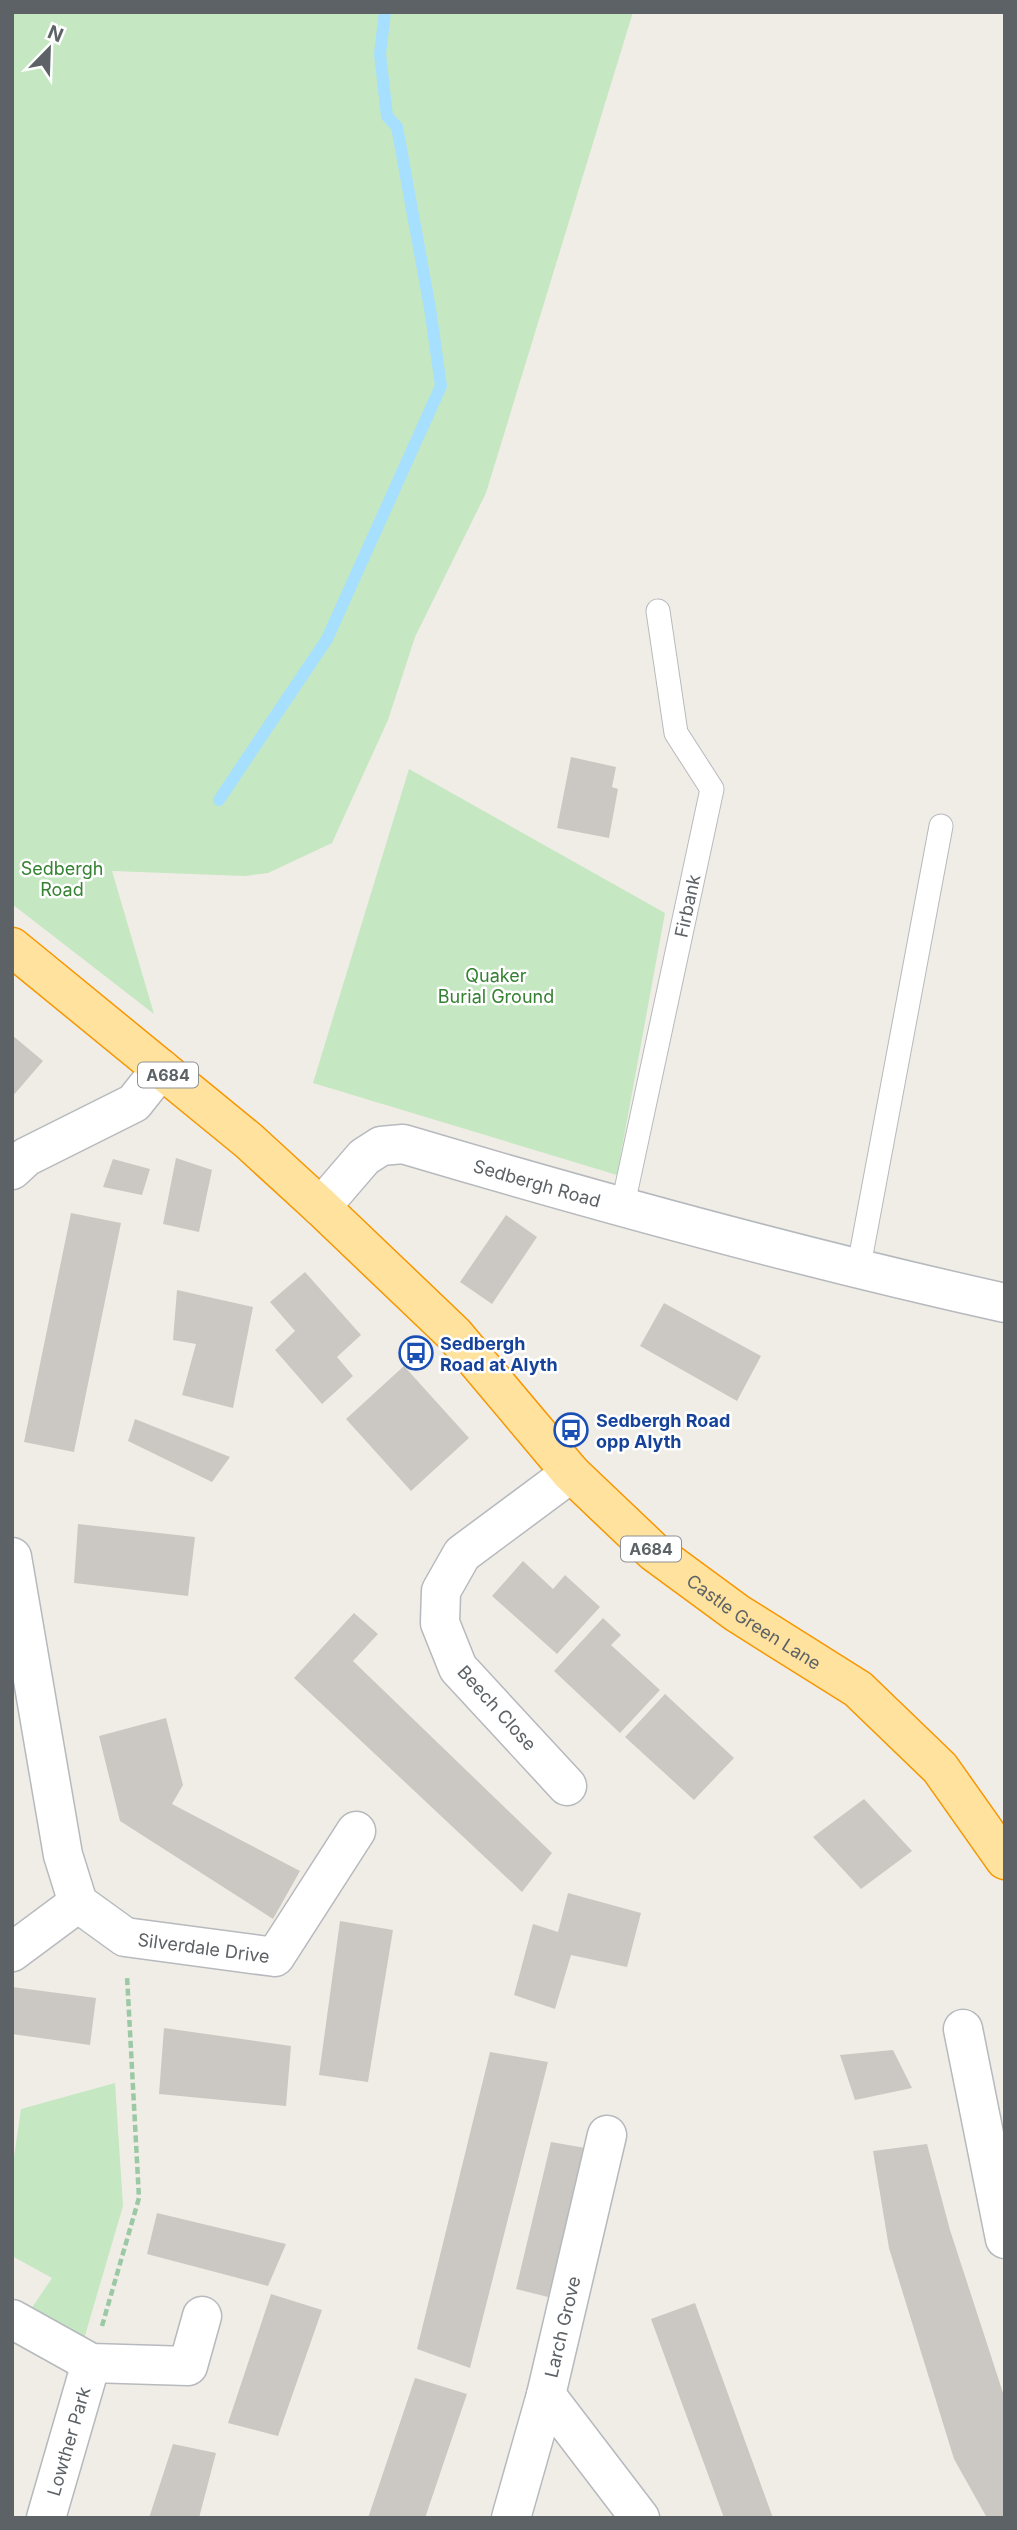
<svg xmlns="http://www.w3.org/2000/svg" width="1017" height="2530" viewBox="0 0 1017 2530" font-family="Inter,sans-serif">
<rect width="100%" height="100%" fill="#f0ede6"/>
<path fill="#c5e7c2" d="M12 12H633L486 493 415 637 388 720 332 843 268 873 245 876 112 871 154 1014 12 904Z
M409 769 665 913 617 1175 313 1083Z
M115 2083 123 2206 84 2339 31 2309 52 2278 12 2256V2171L21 2109Z"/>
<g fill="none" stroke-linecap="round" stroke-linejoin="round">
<path stroke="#a7dfff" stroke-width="12" d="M219 800 327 639 441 386 430 308 397 127 387 116 380 54 385 12"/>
</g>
<path fill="#cbc8c3" d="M571 757 616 767 612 787 618 789 609 838 557 828Z
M12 1035 43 1061 12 1097Z
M176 1158 212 1170 199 1232 163 1224Z
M113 1159 150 1169 142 1195 103 1187Z
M71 1213 121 1223 74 1452 24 1442Z
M506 1215 537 1237 492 1304 460 1282Z
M305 1272 361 1335 337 1357 353 1376 322 1404 275 1350 295 1331 270 1302Z
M177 1290 253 1307 233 1408 182 1395 196 1344 173 1340Z
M664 1303 761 1356 737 1401 640 1346Z
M404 1366 469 1438 411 1491 346 1419Z
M135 1419 230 1457 212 1482 128 1441Z
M78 1524 195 1537 188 1596 74 1583Z
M523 1561 553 1589 565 1575 600 1607 557 1654 492 1596Z
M354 1613 378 1634 353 1661 552 1853 522 1892 294 1678Z
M603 1618 621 1635 611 1645 660 1690 620 1733 554 1671Z
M665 1694 734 1758 694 1800 625 1737Z
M166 1718 183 1785 172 1804 300 1871 273 1919 120 1821 99 1736Z
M864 1799 912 1851 861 1889 813 1837Z
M568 1893 641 1913 627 1967 571 1955 555 2009 514 1995 533 1924 558 1932Z
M340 1921 393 1930 368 2082 319 2075Z
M12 1987 96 1998 90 2045 12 2034Z
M164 2028 291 2046 286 2106 159 2094Z
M893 2050 912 2088 855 2100 840 2055Z
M490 2052 548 2062 470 2368 417 2349Z
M551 2142 591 2149 548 2297 516 2289Z
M927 2144 950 2230 1005 2399V2518H987L954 2459 889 2248 873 2151Z
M157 2213 286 2244 268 2286 147 2254Z
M271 2294 322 2310 278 2436 228 2423Z
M695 2303 773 2518H724L651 2319Z
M415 2378 467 2394 425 2518H368Z
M173 2444 216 2453 199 2518H149Z"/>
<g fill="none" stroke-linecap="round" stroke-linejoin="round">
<defs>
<g id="service">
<path id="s1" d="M622 1209 712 789 676 733 658 611"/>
<path d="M858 1271 941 826"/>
</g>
<g id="minor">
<path d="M12 1170 26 1157 134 1103 161 1069"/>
<path id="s2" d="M321 1207 364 1157 381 1146 403 1144C602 1203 802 1258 1005 1303"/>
<path id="s3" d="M12 1557 63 1855 78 1903 125 1937 275 1957 356 1831"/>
<path d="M567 1786 458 1668 440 1623 441 1591 462 1554 571 1473"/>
<path d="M12 1952 78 1903"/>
<path d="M963 2029 1005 2239"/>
<path d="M12 2319 91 2363 188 2366 202 2316"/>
<path d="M546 2395 640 2518"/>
<path id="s4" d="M46 2518 91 2363"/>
<path id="s5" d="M511 2518 546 2395 607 2135"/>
</g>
<g id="trunk">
<path id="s6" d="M12 947 249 1141 321 1207 454 1334 571 1473 654 1552 737 1613 858 1689 940 1768 1005 1860"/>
</g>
</defs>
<use href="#service" stroke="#b6b9bd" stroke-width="25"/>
<use href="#minor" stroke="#b6b9bd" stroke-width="41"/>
<use href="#trunk" stroke="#f69600" stroke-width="41"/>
<path stroke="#9bc9a5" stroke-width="4.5" stroke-dasharray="7 3.5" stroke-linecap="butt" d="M102 2326 139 2198 127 1976"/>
<use href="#service" stroke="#fff" stroke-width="23"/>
<use href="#minor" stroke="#fff" stroke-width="38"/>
<use href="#trunk" stroke="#fee29e" stroke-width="38"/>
</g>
<defs>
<symbol id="bus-ring" viewBox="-11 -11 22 22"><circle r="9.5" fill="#fff" stroke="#1a4fb4" stroke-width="1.5"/><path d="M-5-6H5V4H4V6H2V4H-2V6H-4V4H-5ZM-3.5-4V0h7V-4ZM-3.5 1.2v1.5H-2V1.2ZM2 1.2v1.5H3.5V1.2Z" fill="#1a4fb4"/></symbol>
</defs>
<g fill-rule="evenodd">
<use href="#bus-ring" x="397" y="1334" width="38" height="38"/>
<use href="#bus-ring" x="552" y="1411" width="38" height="38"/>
</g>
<g text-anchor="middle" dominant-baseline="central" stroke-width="5" stroke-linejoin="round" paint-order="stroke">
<g fill="#fff" stroke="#8e9194" stroke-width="2">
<rect x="138" y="1062.5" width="60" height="25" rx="5"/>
<rect x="621" y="1536.5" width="60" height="25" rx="5"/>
</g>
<g font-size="16" font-weight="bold" fill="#5d6266">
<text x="168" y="1075">A684</text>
<text x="651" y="1549">A684</text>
</g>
<g font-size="18" fill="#358132" stroke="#fff">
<text x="62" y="868">Sedbergh<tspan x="62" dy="21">Road</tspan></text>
<text x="496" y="975">Quaker<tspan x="496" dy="21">Burial Ground</tspan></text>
</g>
<g font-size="18" fill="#5d6266" stroke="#fff">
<text stroke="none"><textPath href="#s1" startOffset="310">Firbank</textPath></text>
<text stroke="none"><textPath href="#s2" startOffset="248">Sedbergh Road</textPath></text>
<text stroke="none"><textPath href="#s6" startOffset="1006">Castle Green Lane</textPath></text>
<text transform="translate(497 1708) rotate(48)">Beech Close</text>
<text stroke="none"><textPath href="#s3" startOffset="490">Silverdale Drive</textPath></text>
<text stroke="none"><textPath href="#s5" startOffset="198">Larch Grove</textPath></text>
<text stroke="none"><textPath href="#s4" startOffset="80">Lowther Park</textPath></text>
</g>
<g font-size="18" font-weight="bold" fill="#164399" stroke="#fff" text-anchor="start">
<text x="440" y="1343">Sedbergh<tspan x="440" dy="21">Road at Alyth</tspan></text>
<text x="596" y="1420">Sedbergh Road<tspan x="596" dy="21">opp Alyth</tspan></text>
</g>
</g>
<rect width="1017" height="2530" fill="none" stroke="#5d6266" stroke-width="28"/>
<g transform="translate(49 49) rotate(23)" stroke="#ffffff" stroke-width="5" paint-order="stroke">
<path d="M0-5L12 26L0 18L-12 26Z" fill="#5d6266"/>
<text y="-10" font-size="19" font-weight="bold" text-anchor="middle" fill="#5d6266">N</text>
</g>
</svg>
